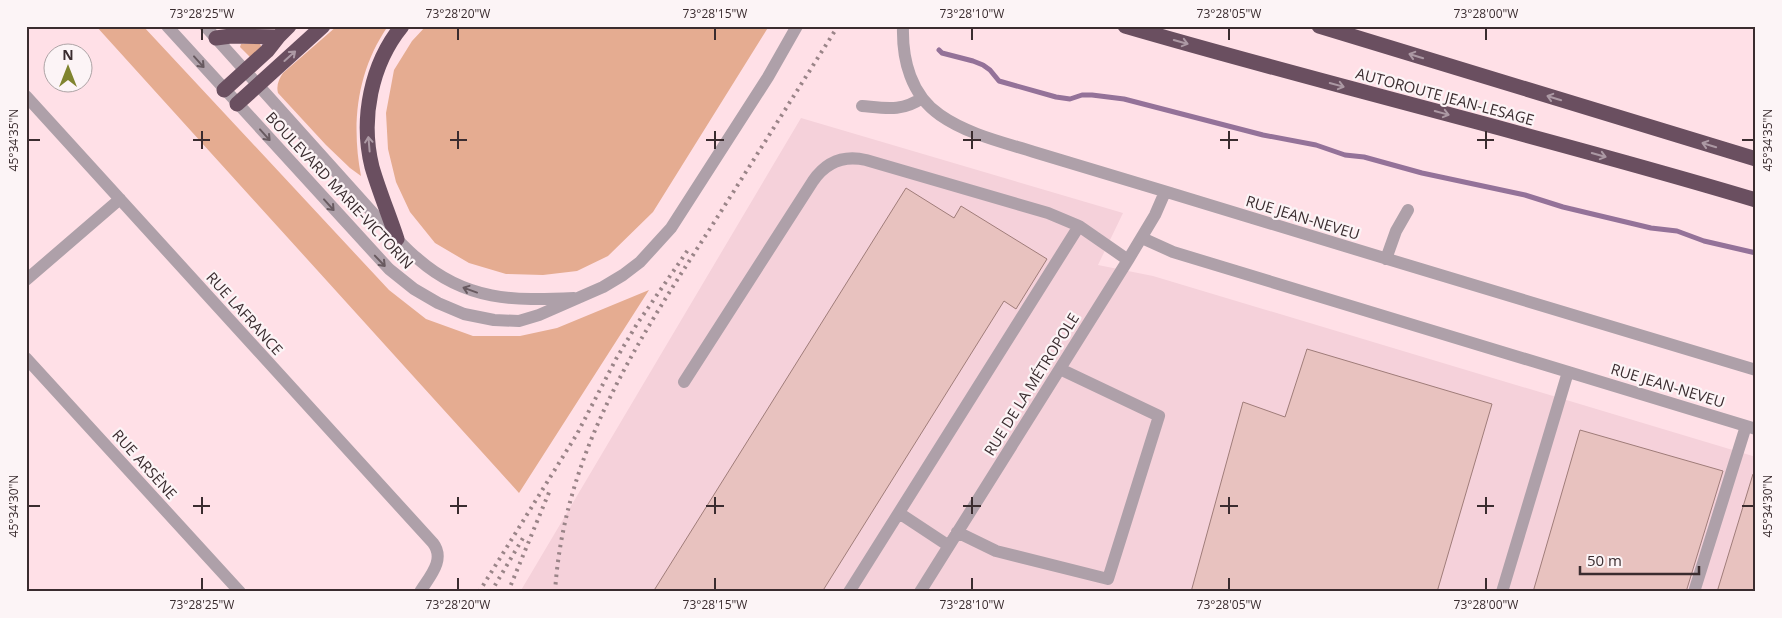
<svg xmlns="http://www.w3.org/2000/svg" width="1782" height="618" viewBox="0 0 1782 618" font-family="'Open Sans',sans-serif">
<rect width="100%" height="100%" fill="#ffe0e7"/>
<path fill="#f5d1da" d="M801 118 1123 213 1098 265 1153 276 1756 457V592H520Z"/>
<path fill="#e5ac91" d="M96 26H143L389 290 426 319 473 336H520L557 328 649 290 519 493Z
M337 26H388C357 71 351 123 361 176L350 168 326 145 278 93C276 85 279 79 283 73Z
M426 26H769L653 212 608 256 577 271 543 275 506 274 469 263 435 243 410 212 396 182 388 149 386 113 394 70 412 41Z
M259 43 262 47 250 57 240 47 241 44Z"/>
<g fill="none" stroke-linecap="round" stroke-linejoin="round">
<path stroke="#947299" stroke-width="5" d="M939 50 942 53 973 61 983 65 990 70 999 81 1056 97 1070 99 1082 95H1092L1124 99 1263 135 1316 145 1345 155 1364 157 1422 173 1525 195 1563 207 1651 228 1677 231 1704 241 1756 253"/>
</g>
<path fill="#e8c2bf" stroke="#9f7c79" d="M906 188 954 218 961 206 1047 259 1016 309 1004 301 822 592H653Z
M1307 349 1492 404 1437 592H1191L1243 402 1285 417Z
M1580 430 1723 471 1686 592H1533Z
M1753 474H1756V592H1717Z"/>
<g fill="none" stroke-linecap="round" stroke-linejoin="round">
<path stroke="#aea0a9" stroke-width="12" d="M167 26 389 269 414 289 438 303 464 314 494 320 519 321 539 315 603 287 623 275 640 262 671 228 768 77 797 26
M205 26 390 232C399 241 408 251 418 259 466 301 514 301 574 298
M903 26C902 60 911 95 940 115 967 134 1002 142 1034 152 1078 165 1123 179 1167 192 1363 252 1560 311 1756 370
M26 96 433 543C446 560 429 577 420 592
M862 106C885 108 902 112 922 98
M1142 238 1173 252 1756 429
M1386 259 1396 231 1408 210
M26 280 120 199
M26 358 240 592
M684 382 813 181C826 162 844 155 866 160L1048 213 1079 226
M899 513 949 546
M957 532 996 551 1108 579 1159 416 1060 369
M849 592 1079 226 1128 260
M920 592 1128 260 1155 215 1165 192
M1502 592 1568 372
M1694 592 1746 426"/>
<path stroke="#6a4f60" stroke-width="15" d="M1125 26C1334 87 1547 137 1756 200
M1319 26 1756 159
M216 38 231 36 278 37
M224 90 267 51 278 37 289 26
M237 104 323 26
M397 239C389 215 379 191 372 167 360 119 371 64 402 26"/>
<path stroke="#9a8488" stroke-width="4" stroke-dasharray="2.5 5" stroke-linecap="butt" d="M479 592 577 434 616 359 637 324 690 247
M491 592 523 538
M508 592 550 490
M555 592C564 451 639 339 713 224 755 158 796 92 838 26"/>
</g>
<defs><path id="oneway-shaft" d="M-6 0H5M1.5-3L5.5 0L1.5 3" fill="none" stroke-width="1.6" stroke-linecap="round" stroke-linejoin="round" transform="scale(1.25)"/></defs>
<g stroke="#ac99a4">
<use href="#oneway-shaft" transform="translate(1181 42) rotate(16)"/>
<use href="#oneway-shaft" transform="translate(290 56) rotate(-42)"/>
<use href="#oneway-shaft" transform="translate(1416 56) rotate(-163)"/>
<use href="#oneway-shaft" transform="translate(1337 85) rotate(15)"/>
<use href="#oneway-shaft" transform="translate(1554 98) rotate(-163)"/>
<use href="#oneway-shaft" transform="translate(1442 113) rotate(15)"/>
<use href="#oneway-shaft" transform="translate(369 144) rotate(-95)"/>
<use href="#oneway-shaft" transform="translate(1709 145) rotate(-163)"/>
<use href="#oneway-shaft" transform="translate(1599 155) rotate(16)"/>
</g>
<g stroke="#685a60">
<use href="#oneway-shaft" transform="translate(199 62) rotate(48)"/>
<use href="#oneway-shaft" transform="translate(265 135) rotate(48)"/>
<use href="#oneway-shaft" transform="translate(329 205) rotate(48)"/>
<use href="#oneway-shaft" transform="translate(380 261) rotate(46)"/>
<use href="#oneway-shaft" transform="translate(470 290) rotate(-160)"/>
</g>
<path fill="none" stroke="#3a2c2f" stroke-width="2" d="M202 28V40M458 28V40M715 28V40M972 28V40M1229 28V40M1486 28V40M202 131V149M458 131V149M715 131V149M972 131V149M1229 131V149M1486 131V149M28 140H40M193 140H210M450 140H467M706 140H724M963 140H981M1220 140H1238M1477 140H1494M1742 140H1754M202 497V514M458 497V514M715 497V514M972 497V514M1229 497V514M1486 497V514M28 506H40M193 506H210M450 506H467M706 506H724M963 506H981M1220 506H1238M1477 506H1494M1742 506H1754M202 578V590M458 578V590M715 578V590M972 578V590M1229 578V590M1486 578V590"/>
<g text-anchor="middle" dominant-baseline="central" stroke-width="4.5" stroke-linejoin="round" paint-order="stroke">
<g font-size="15" fill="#3a2c2f" stroke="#fcf4f6">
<text transform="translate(1445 96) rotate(15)">AUTOROUTE JEAN-LESAGE</text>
<text transform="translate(340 190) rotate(47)">BOULEVARD MARIE-VICTORIN</text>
<text transform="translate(1303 217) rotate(17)">RUE JEAN-NEVEU</text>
<text transform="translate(245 313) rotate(48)">RUE LAFRANCE</text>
<text transform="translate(1031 384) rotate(-58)">RUE DE LA MÉTROPOLE</text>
<text transform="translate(1668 385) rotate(17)">RUE JEAN-NEVEU</text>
<text transform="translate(145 464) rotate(48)">RUE ARSÈNE</text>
</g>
</g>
<rect width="1782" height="618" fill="none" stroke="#fcf4f6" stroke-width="55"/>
<g transform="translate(68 68)"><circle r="24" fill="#fcf4f6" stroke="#aea4a6"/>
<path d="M0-4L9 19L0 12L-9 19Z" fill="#80842f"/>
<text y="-8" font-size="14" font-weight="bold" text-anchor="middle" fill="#3a2c2f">N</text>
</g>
<path d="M1580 566v8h119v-8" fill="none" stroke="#3a2c2f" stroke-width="2.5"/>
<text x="1587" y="566" font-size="15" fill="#3a2c2f" stroke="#fcf4f6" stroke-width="4" paint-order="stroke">50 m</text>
<rect x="28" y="28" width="1726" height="562" fill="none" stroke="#3a2c2f" stroke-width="2"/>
<g font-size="12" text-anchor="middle" fill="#3a2c2f">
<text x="202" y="18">73°28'25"W</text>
<text x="458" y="18">73°28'20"W</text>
<text x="715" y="18">73°28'15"W</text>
<text x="972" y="18">73°28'10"W</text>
<text x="1229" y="18">73°28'05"W</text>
<text x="1486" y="18">73°28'00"W</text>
<text transform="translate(14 140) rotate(-90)" y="4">45°34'35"N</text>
<text transform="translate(1768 140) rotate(-90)" y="4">45°34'35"N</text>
<text transform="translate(14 506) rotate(-90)" y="4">45°34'30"N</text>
<text transform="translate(1768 506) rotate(-90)" y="4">45°34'30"N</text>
<text x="202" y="609">73°28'25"W</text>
<text x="458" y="609">73°28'20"W</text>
<text x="715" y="609">73°28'15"W</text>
<text x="972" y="609">73°28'10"W</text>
<text x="1229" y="609">73°28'05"W</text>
<text x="1486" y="609">73°28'00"W</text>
</g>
</svg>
